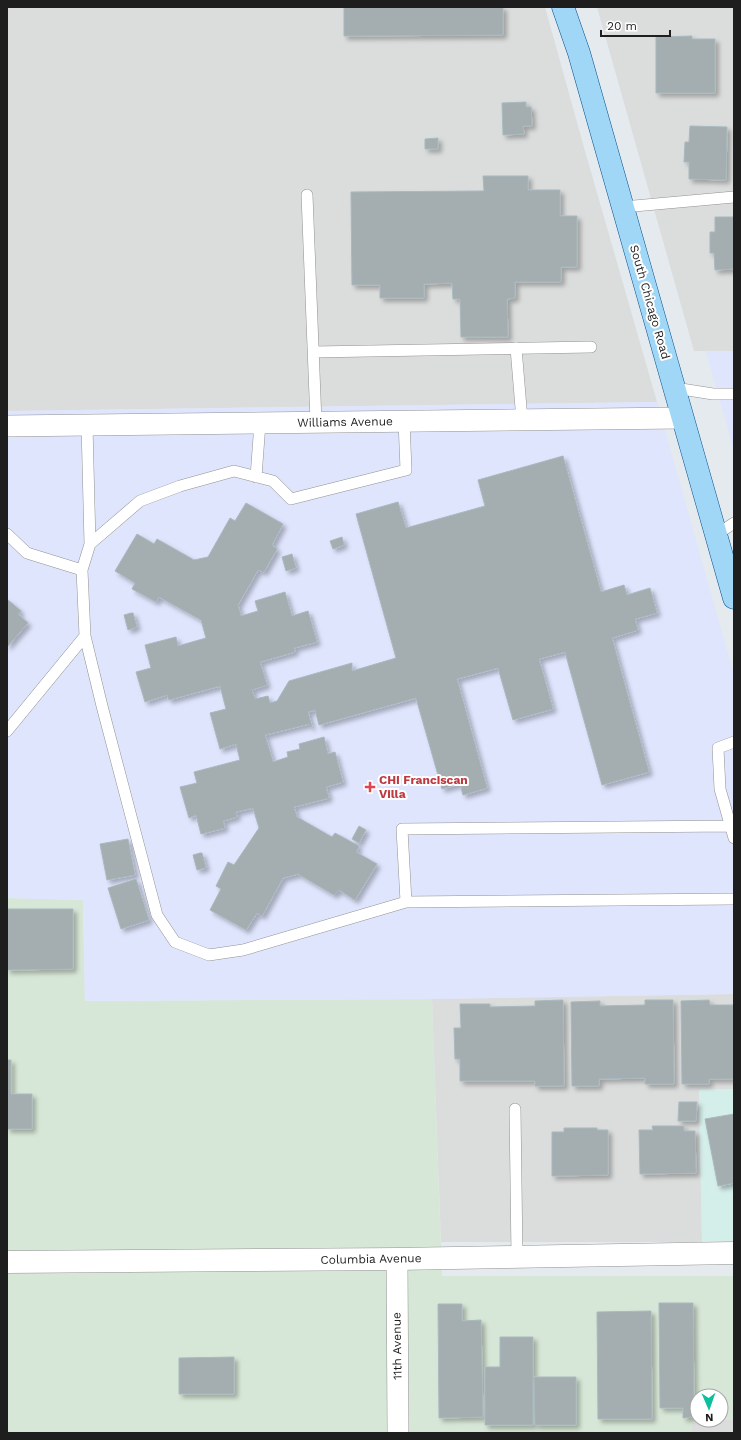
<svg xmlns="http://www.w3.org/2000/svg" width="741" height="1440" viewBox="0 0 741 1440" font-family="'Work Sans',sans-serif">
<defs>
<filter id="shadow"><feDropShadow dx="3.5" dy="3.5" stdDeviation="2" flood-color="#0004"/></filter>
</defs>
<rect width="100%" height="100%" fill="#e4eaee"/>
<path fill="#dbdcdc" d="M7 7H545L583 144 657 402 7 411Z
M597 7H734V351H694Z
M734 994V1089L699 1090 702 1242H441L432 999Z
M734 1419V1433H692L691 1423Z"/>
<path fill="#d4eeea" d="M734 1089V1241L702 1242 699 1090Z"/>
<path fill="#d7e7d7" d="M7 898 83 900 85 1001 432 999 442 1276H734V1419L721 1420V1396H697V1420H721L692 1423V1433H7Z"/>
<path fill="#dfe5fd" d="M706 351H734V451Z
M657 402 734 675V994L432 999 85 1001 83 900 7 898V411Z"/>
<path fill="#a4adb0" stroke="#a8b9bf" filter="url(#shadow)" d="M344 7H503V35L344 36Z
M692 36V39H715V93H656V37Z
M526 102V107H531L532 126H523L524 134 503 135 502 103Z
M690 126 727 127 726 180 689 179V162H684L685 142H689Z
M438 138V149H425V139Z
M483 176H528V190H560V216H577V267H561V282H515V298L507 299 508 337H461L460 299H453L452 283 424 284V298H380V285H352L351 192 484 191Z
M715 217H734V269L715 270 714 253H710V232H715Z
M563 456 601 592 624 585 627 595 650 588 657 613 635 619 638 630 612 638 649 772 602 785 565 652 539 659 553 709 513 720 498 668 457 679 487 788 463 795 460 784 442 789 416 698 319 725 315 710 308 712 312 727H310L309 724 265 735 273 762 288 757 287 752 300 749 299 744 324 737 328 754 335 752 343 782 326 787 329 798 294 807 297 817 332 837 335 833 359 846 356 852 377 864 355 900 339 890 334 895 298 874 283 878 262 916 257 913 246 930 210 910 221 889 216 886 228 862 234 865 259 828 253 808 236 812 237 817 223 821 225 828 201 834 196 815 189 818 180 787 197 783 194 772 240 760 236 744 220 749 210 713 226 709 220 686 169 700 167 695 145 702 136 672 151 668 145 645 176 637 178 646 206 638 201 620 159 597 156 602 132 589 135 583 115 571 137 534 154 544 157 539 194 560 208 557 230 518 235 521 246 503 283 524 272 545 277 549 264 572 258 570 238 605 241 616 258 611 255 601 285 592 292 616 308 611 317 642 294 648 295 652 260 662 267 685 252 690 255 699 268 696 270 703 277 701 289 681 352 663V671L396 658 356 514 398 502 406 528 485 506 478 480Z
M342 537 344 545 333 549 330 541Z
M292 554 296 568 286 571 282 557Z
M7 599 21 611 18 614 28 623 7 647Z
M131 613H133L137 627 128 630 124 615Z
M359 826 366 830 359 843 352 839Z
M128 839 135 875 107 880 100 844Z
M200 853H202L206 868 197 870 193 855Z
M136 879 149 920 121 929 108 888Z
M7 909H73V969L7 970Z
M563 1000 564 1086H535V1081H460V1059H455L454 1028H461L460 1004H490V1007L535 1006V1001Z
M645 1000H673L674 1084H645V1078L599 1079V1086H572L571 1002 600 1001V1006L645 1005Z
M709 1000 710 1005H734V1079H709V1084H682L681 1001Z
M7 1060H11V1094H32V1129H7Z
M679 1102H697L696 1121H678Z
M734 1114V1183L718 1186 705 1119Z
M652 1126H684V1131H695L696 1173 640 1174 639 1130H653Z
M564 1128H597V1130H608V1175L552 1176V1132H564Z
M659 1303H693L694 1417 683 1418V1408H660Z
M438 1304H462V1321L481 1320 483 1417 439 1418Z
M651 1311 652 1419H598L597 1312Z
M500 1337H533V1425H485V1367H500Z
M234 1357V1394H179V1358Z
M534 1377H576V1425H535Z"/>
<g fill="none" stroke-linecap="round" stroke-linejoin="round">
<defs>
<path id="service" d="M307 195 316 422
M623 207 734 197
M516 348 522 420
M314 352 591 347
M675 388 713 394H734
M87 425 90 544 82 570 85 636 102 706 157 915 175 942 209 955 243 950 406 902 402 829 730 826
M256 477 260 423
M7 534 27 553 82 570
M716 535 734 523
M90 544 140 501 180 486 234 471 273 481 291 499 406 470 404 421
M7 731 85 636
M734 742 718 748 720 789 734 838
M406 902 734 899
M515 1109 517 1256"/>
<path id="minor" d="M7 426 682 418
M397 1259 398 1433"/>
<path id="tertiary" d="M7 1262 397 1259 734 1253"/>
<path id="primary" d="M563 7 579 53 734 598"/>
</defs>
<use href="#service" stroke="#929292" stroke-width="12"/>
<use href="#minor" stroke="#929292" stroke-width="22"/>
<use href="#tertiary" stroke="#929292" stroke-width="23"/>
<use href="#primary" stroke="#08508f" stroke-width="23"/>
<use href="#service" stroke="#fff" stroke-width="11"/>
<use href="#minor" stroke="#fff" stroke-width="21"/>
<use href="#tertiary" stroke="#fff" stroke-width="22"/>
<use href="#primary" stroke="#a1d7f6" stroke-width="22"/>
</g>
<path fill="#e0444e" stroke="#fff" stroke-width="1.5" d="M368 781h4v4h4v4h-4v4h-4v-4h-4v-4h4z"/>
<g text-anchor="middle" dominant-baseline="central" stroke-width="4" stroke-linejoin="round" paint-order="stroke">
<g font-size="12" fill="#1e1e1e" stroke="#fff">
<text transform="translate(650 302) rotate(74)">South Chicago Road</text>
<text transform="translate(345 422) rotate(-1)">Williams Avenue</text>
<text transform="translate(371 1259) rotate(-1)">Columbia Avenue</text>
<text transform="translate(397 1346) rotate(-91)">11th Avenue</text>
</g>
<g font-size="12" font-weight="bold" fill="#be3a42" stroke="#fff" text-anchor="start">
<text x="379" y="780">CHI Franciscan<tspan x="379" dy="14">Villa</tspan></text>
</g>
</g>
<rect width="741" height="1440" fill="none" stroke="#1e1e1e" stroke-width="16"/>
<g transform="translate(709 1408) rotate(178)"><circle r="19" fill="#ffffff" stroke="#a5a5a5"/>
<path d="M0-3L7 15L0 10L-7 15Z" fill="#0bc09c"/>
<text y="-6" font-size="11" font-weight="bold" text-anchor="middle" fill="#1e1e1e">N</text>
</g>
<path d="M601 30v6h69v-6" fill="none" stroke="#1e1e1e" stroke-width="2"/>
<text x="607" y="30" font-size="12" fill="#1e1e1e" stroke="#ffffff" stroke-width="3" paint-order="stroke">20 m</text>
</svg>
